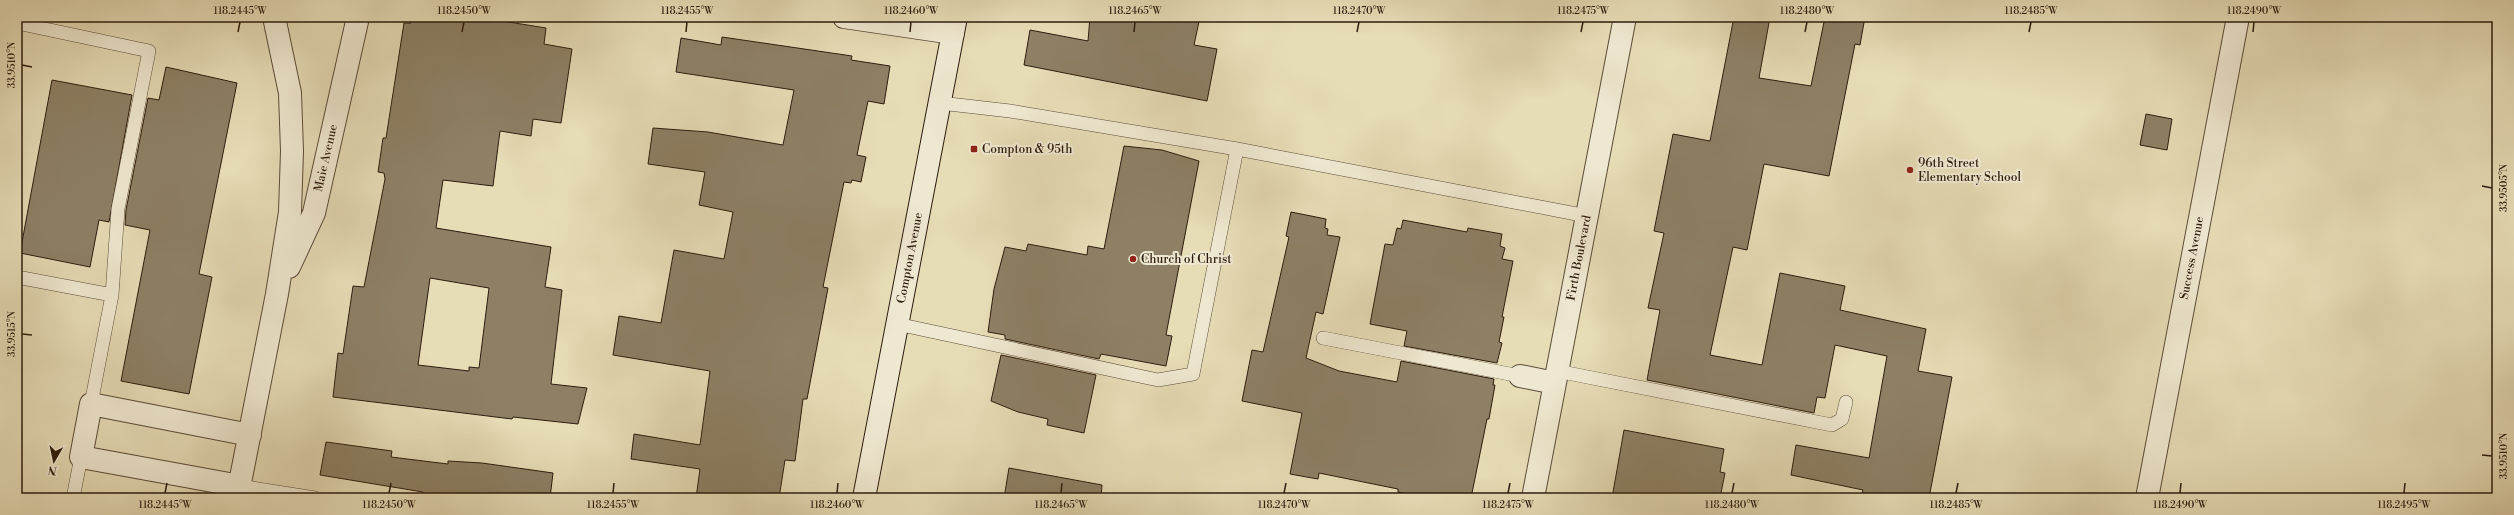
<svg xmlns="http://www.w3.org/2000/svg" width="2514" height="515" viewBox="0 0 2514 515" font-family="'Libre Bodoni',serif">
<rect width="100%" height="100%" fill="#e6dcb6"/>
<filter id="stains"><feTurbulence type="fractalNoise" baseFrequency=".005" numOctaves="4"/><feColorMatrix values="0 0 0 0 .2 0 0 0 0 .09 0 0 0 0 .02 0 0 0 .5 -.17"/></filter>
<radialGradient id="worn" r=".72"><stop offset=".6" stop-color="#630" stop-opacity="0"/><stop offset="1" stop-color="#630" stop-opacity=".3"/></radialGradient>
<path fill="#8d8065" stroke="#2d1c0e" fill-rule="evenodd" d="M412 17H491L490 19 546 28 544 44 572 49 561 123 533 119 531 136 500 131 493 186 443 180 436 228 551 247 545 287 562 290 551 384 587 388 578 424 513 417 512 419 333 397 338 353 343 354 353 286 364 287 385 179 384 173 378 172 383 138H386L404 23H411ZM430 278 489 288 479 368 469 367V371L418 365Z
M1090 17H1200L1194 45 1217 49 1207 101 1024 65 1030 30 1088 41Z
M1734 17H1770L1759 78 1811 86 1825 17H1865L1860 45 1855 44 1829 176 1764 164 1747 250 1733 247 1710 355 1762 365 1780 273 1845 286 1840 310 1926 329 1918 371 1952 377 1929 498H1861L1863 490 1791 475 1796 445 1869 458 1887 356 1835 345 1825 398 1817 397 1814 413 1647 380 1660 310 1648 308 1664 233 1654 231 1673 134 1710 141Z
M722 37 852 56 851 60 890 66 884 104 868 101 857 155 866 157 861 182 852 180 851 183 844 182 823 287 828 288 807 399H803L795 461 785 460 779 498H696L700 469 631 459 634 434 700 445 710 371 613 355 619 316 661 323 674 250 724 259 733 212 699 205 705 172 648 164 653 128 708 132 783 145 794 90 676 72 681 38 721 45Z
M166 67 237 83 199 274 212 277 189 394 121 381 150 230 125 225 126 210 148 98 159 100Z
M52 80 132 95 109 222 99 220 90 267 20 253Z
M2146 114 2172 119 2167 150 2140 145Z
M1124 146 1162 150 1199 161 1166 335 1172 336 1166 366 1101 354 1099 359 1005 339V335L988 332 994 289 1005 247 1026 251 1028 244 1087 255 1088 246 1104 249Z
M1291 212 1326 219 1325 228 1328 229 1327 235 1340 237 1323 314 1316 312 1306 358 1339 371 1397 382 1401 361 1494 379 1493 385H1495L1489 419H1487L1471 498H1428L1398 492V489L1319 473 1318 479 1290 474 1302 413 1242 401 1252 350 1263 352 1289 237 1286 236Z
M1403 220 1467 232 1468 228 1502 234 1500 246 1505 248 1502 259 1513 261 1502 317H1504L1499 342 1502 343 1497 363 1404 346 1407 331 1370 324 1385 244 1393 245 1397 228 1401 229Z
M1001 355 1096 375 1084 433 1047 425 1048 419 1018 412 991 401Z
M1624 430 1724 449 1720 472 1725 473 1720 498H1612Z
M326 442 392 451 391 457 448 464V461L482 463 553 473 550 498H423V492L320 475Z
M1009 468 1102 485 1101 498H1004Z"/>
<g fill="none" stroke-linecap="round" stroke-linejoin="round">
<defs>
<path id="service" d="M17 23 149 51 118 209 112 295
M940 103 1010 111 1237 149 1587 216
M17 277 112 295 91 404
M897 324 1158 380 1193 374 1237 149
M1323 338 1520 376
M1557 371 1832 425 1842 419 1846 402
M240 486 315 498
M73 498 81 457"/>
<path id="minor" d="M844 17 953 33
M289 267 314 213 358 17
M1520 376 1555 383
M240 486 81 457 91 404 250 435
M237 498 277 294 290 212 292 151 290 93 274 17
M1533 498 1625 17
M2147 498 2238 17"/>
<path id="secondary" d="M864 498 956 17"/>
</defs>
<use href="#service" stroke="#5b4c38" stroke-width="14"/>
<use href="#minor" stroke="#5b4c38" stroke-width="24"/>
<use href="#secondary" stroke="#2d1c0e" stroke-width="24"/>
<use href="#service" stroke="#efe8d0" stroke-width="13"/>
<use href="#minor" stroke="#efe8d0" stroke-width="22"/>
<use href="#secondary" stroke="#efe8d0" stroke-width="22"/>
</g>
<path fill="none" stroke="#2d1c0e" stroke-width="1.5" d="M238 32 240 22M462 32 464 22M686 32 687 22M910 32 911 22M1134 32 1135 22M1357 32 1359 22M1581 32 1583 22M1805 32 1807 22M2029 32 2031 22M2253 32 2254 22M22 65 32 67M2482 186 2492 188M22 334 32 335M2482 455 2492 456M165 493 167 483M389 493 391 483M613 493 614 483M837 493 838 483M1061 493 1062 483M1284 493 1286 483M1508 493 1510 483M1732 493 1734 483M1956 493 1958 483M2180 493 2181 483M2404 493 2405 483"/>
<g fill="#8f2418" stroke="#efe8d0" stroke-width="1.5">
<rect x="970" y="145" width="8" height="8" rx="2"/>
<circle cx="1910" cy="170" r="4"/>
<circle cx="1133" cy="259" r="4"/>
</g>
<g text-anchor="middle" dominant-baseline="central" stroke-width="4" stroke-linejoin="round" paint-order="stroke">
<g font-size="12" fill="#2d1c0e" stroke="#efe8d0" text-anchor="start">
<text x="982" y="149">Compton &amp; 95th</text>
<text x="1918" y="163">96th Street<tspan x="1918" dy="14">Elementary School</tspan></text>
<text x="1141" y="259">Church of Christ</text>
</g>
<g font-size="12" fill="#2d1c0e" stroke="#efe8d0">
<text transform="translate(326 158) rotate(-77)">Maie Avenue</text>
<text transform="translate(910 258) rotate(-79)">Compton Avenue</text>
<text transform="translate(1579 258) rotate(-79)">Firth Boulevard</text>
<text transform="translate(2192 258) rotate(-79)">Success Avenue</text>
</g>
</g>
<rect width="2514" height="515" fill="none" stroke="#e6dcb6" stroke-width="44"/>
<g transform="translate(54 461) rotate(189)" stroke="#efe8d0" stroke-width="3" paint-order="stroke">
<path d="M0-3L7 15L0 10L-7 15Z" fill="#2d1c0e"/>
<text y="-6" font-size="11" font-weight="bold" text-anchor="middle" fill="#2d1c0e">N</text>
</g>
<rect x="22" y="22" width="2470" height="471" fill="none" stroke="#2d1c0e" stroke-width="1.5"/>
<g font-size="10" text-anchor="middle" fill="#2d1c0e">
<text x="240" y="14">118.2445°W</text>
<text x="464" y="14">118.2450°W</text>
<text x="687" y="14">118.2455°W</text>
<text x="911" y="14">118.2460°W</text>
<text x="1135" y="14">118.2465°W</text>
<text x="1359" y="14">118.2470°W</text>
<text x="1583" y="14">118.2475°W</text>
<text x="1807" y="14">118.2480°W</text>
<text x="2031" y="14">118.2485°W</text>
<text x="2254" y="14">118.2490°W</text>
<text transform="translate(11 65) rotate(-90)" y="4">33.9510°N</text>
<text transform="translate(2503 188) rotate(-90)" y="4">33.9505°N</text>
<text transform="translate(11 334) rotate(-90)" y="4">33.9515°N</text>
<text transform="translate(2503 456) rotate(-90)" y="4">33.9510°N</text>
<text x="165" y="508">118.2445°W</text>
<text x="389" y="508">118.2450°W</text>
<text x="613" y="508">118.2455°W</text>
<text x="837" y="508">118.2460°W</text>
<text x="1061" y="508">118.2465°W</text>
<text x="1284" y="508">118.2470°W</text>
<text x="1508" y="508">118.2475°W</text>
<text x="1732" y="508">118.2480°W</text>
<text x="1956" y="508">118.2485°W</text>
<text x="2180" y="508">118.2490°W</text>
<text x="2404" y="508">118.2495°W</text>
</g>
<rect width="100%" height="100%" filter="url(#stains)"/>
<rect width="100%" height="100%" fill="url(#worn)"/>
</svg>
